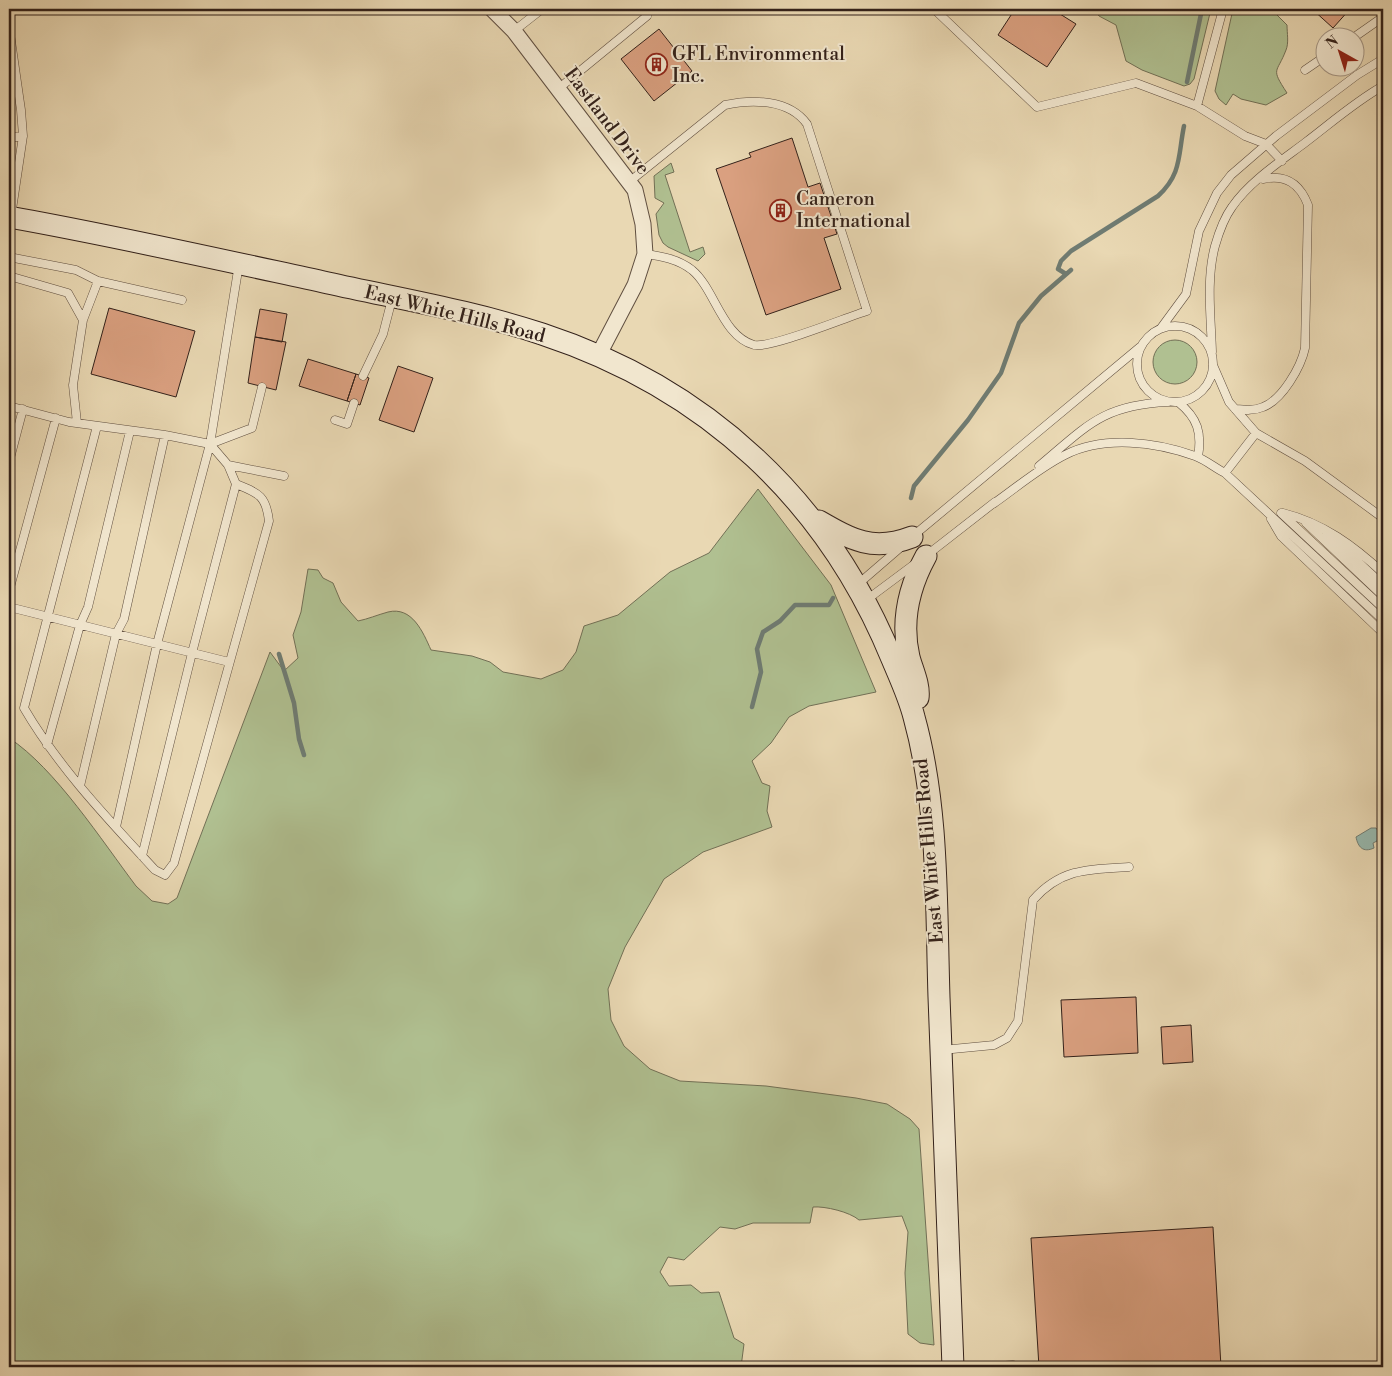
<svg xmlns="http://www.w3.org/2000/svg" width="1392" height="1376" viewBox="0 0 1392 1376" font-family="'Libre Bodoni',serif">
<rect width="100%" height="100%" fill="#e9d8b3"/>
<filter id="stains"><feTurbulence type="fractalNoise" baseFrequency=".004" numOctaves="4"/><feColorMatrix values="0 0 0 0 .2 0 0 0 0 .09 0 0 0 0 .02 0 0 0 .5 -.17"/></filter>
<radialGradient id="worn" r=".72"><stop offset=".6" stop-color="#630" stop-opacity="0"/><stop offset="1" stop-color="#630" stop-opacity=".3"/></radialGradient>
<path fill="#b0c091" stroke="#727056" d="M1094 9H1211L1194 79 1190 84 1184 86 1142 70 1126 61 1116 25 1099 16Z
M1233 9H1274L1273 11 1287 25C1287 33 1289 43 1286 50 1277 74 1270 67 1287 93L1266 105 1241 99 1233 94 1226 105 1219 99 1215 91Z
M671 163 674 172 665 175 690 252 703 247 705 254 698 261 668 247 663 243 659 235 656 214 664 203 655 198 654 176Z
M1153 362a22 22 0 1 1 44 0a22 22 0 1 1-44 0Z
M758 489 831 585 876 692 809 706 789 717 771 743 752 761 762 783 770 786 767 811 772 827 703 852 664 879 625 947 608 989 611 1020 624 1046 650 1069 680 1081 766 1086 856 1098 887 1104 910 1119 919 1129 934 1345 920 1343 908 1334 905 1273 908 1232 902 1216 859 1220C850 1212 825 1206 813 1207L810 1223H753L735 1229 720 1227 684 1260 668 1257 660 1272 669 1286 691 1285 701 1293 719 1292 734 1338 744 1344 741 1367H9V738C55 768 102 841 136 886L152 901 168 904 177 898 270 652 284 671 298 658 293 635 301 612 308 569 318 570 323 578 333 583 341 602 358 621C368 619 377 615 388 612 412 606 423 632 431 650L472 656 490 662 503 672 541 679 563 670 576 652 584 626 618 615 670 572 709 553Z"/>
<path fill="#97b9af" stroke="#6f7c73" d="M1371 828H1376L1381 835 1377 841 1373 843 1374 848C1363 853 1358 847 1356 837Z"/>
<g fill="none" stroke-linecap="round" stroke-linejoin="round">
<path stroke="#6f7c73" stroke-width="4.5" d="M1187 82 1202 9
M1066 274 1058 269 1061 261 1071 251 1158 196C1182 174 1178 155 1184 126
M911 498 914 486 968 420 1001 373 1019 323 1041 296 1071 270
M279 654 294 703 299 739 304 755
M752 707 761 672 757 649 763 632 780 621 795 605H829L833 598"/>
</g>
<path fill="#daa080" stroke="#33211a" d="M1015 9H1052L1076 24 1047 67 998 35Z
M1312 9H1350L1333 28Z
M659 29 692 71 654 101 621 59Z
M792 138 808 187 820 183 837 234 824 238 841 289 766 315 716 169 751 157 749 153Z
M1379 257H1383V321H1378Z
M109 308 195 331 176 397 91 374Z
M260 309 287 314 282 342 255 337Z
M255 337 286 342 276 390 248 383Z
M308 359 356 374 347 401 299 386Z
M398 366 433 378 414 432 379 420Z
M356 374 369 378 360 405 347 401Z
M1136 997 1138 1053 1064 1057 1061 1000Z
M1191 1025 1193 1062 1163 1064 1161 1027Z
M1213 1227 1221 1367H1039L1031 1238Z"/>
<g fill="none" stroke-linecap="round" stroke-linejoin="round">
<defs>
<path id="lane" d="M334 9H368
M934 9 1037 107 1136 83 1197 106 1245 136 1266 144 1282 161
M9 27 21 110 23 136 11 216
M514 31 542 9
M1353 38 1383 17
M1305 70 1324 57
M558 89 647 16
M1197 106 1223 9
M9 138 23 136
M629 182 725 105C752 99 789 99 807 124L867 311C847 317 770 349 754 345 722 336 715 289 692 270 678 259 661 256 645 254
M9 257 76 270 98 281 182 300
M9 276 68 293 83 320 73 385 77 423
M83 320 98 281
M1137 364a38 38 0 1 1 76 0a38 38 0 1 1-76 0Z
M1161 328 1186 294 1199 231 1217 193 1231 175 1276 136 1357 75 1383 59
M1212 352C1211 318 1206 279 1215 246 1219 232 1224 218 1232 207 1250 181 1281 161 1306 142 1331 123 1356 101 1383 86
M1213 365 1229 402 1256 433 1305 461 1383 518
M363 376 383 334 392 299
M1178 402C1198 418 1202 433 1198 457
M9 406 69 422 165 435 210 444 239 264
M1235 409C1245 410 1254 411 1263 407 1282 400 1301 367 1305 348L1308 205C1300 184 1286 174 1263 179
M335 420 347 424 354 403
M97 426 24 708C59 768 108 819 155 870L165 875 174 863 269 521C266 495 258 493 236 484
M210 444 252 428 262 387
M9 462 23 409
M228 465 284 476
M1039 466C1087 426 1102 405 1168 402
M1225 473 1256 433
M993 504C1016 488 1039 468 1065 455 1104 435 1156 442 1195 456 1206 460 1215 468 1225 473L1383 620
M1281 513 1383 608
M1283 513C1323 523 1354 546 1383 573
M1271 519 1281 536 1383 633
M1306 523 1383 596
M1327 533 1383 585
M913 536 1140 347
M927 555 995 502
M857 585 901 547
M9 591 56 418
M865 601 916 563
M9 607 229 662
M47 745 80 625 88 607 130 431
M80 786 116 634 124 619 165 435
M116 827 157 644 210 444
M142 856 192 653 236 484 228 465 210 444
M942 1050 994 1045 1007 1038 1018 1021 1033 900C1061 868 1090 869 1129 867
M983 1367 1013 1365V1367"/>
<path id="street" d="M492 9 514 31 635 190 643 224 645 254 635 285 598 356"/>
<path id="secondary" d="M9 217C116 236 222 260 328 283 400 299 473 311 542 334 706 388 827 500 892 659 900 678 909 697 914 717 939 807 936 905 939 997 943 1121 948 1244 953 1367
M819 521C852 540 873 552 912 537
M918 698C920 685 912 669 909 657 901 622 909 587 926 556"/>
</defs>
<use href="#lane" stroke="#604f40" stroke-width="9"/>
<use href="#street" stroke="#604f40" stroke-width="17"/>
<use href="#secondary" stroke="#33211a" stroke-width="23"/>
<use href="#lane" stroke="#f1e6ce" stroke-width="8"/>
<use href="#street" stroke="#f1e6ce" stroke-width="15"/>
<use href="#secondary" stroke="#f1e6ce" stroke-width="21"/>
</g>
<defs>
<symbol id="building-ring" viewBox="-11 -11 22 22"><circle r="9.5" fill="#f1e6ce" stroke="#8f2418" stroke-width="1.5"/><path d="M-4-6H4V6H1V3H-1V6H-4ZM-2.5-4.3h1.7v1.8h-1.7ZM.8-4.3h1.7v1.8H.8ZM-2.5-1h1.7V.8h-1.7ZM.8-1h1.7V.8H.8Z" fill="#8f2418"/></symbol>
</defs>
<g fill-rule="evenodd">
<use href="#building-ring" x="644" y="52" width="25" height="25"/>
<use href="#building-ring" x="768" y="198" width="25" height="25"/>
</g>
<g text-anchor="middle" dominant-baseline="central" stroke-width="4" stroke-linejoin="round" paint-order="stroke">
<g font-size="19" fill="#33211a" stroke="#f1e6ce" text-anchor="start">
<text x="672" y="54">GFL Environmental<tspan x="672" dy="22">Inc.</tspan></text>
<text x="796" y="199">Cameron<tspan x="796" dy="22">International</tspan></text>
</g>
<g font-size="19" fill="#33211a" stroke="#f1e6ce">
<text transform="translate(607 121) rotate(53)">Eastland Drive</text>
<text transform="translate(455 314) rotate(14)">East White Hills Road</text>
<text transform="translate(929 851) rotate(-95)">East White Hills Road</text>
</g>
</g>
<rect width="1392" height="1376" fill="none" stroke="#e9d8b3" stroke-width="30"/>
<rect x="10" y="10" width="1372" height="1356" fill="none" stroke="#33211a" stroke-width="2.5"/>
<rect x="15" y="15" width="1362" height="1346" fill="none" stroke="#33211a"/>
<g transform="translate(1340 52) rotate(321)"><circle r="24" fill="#f1e6ce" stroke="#a59786"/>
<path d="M0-4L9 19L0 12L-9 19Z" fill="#8f2418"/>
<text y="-8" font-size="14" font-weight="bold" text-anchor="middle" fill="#33211a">N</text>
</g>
<rect width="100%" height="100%" filter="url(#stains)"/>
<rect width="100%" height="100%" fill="url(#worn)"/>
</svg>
